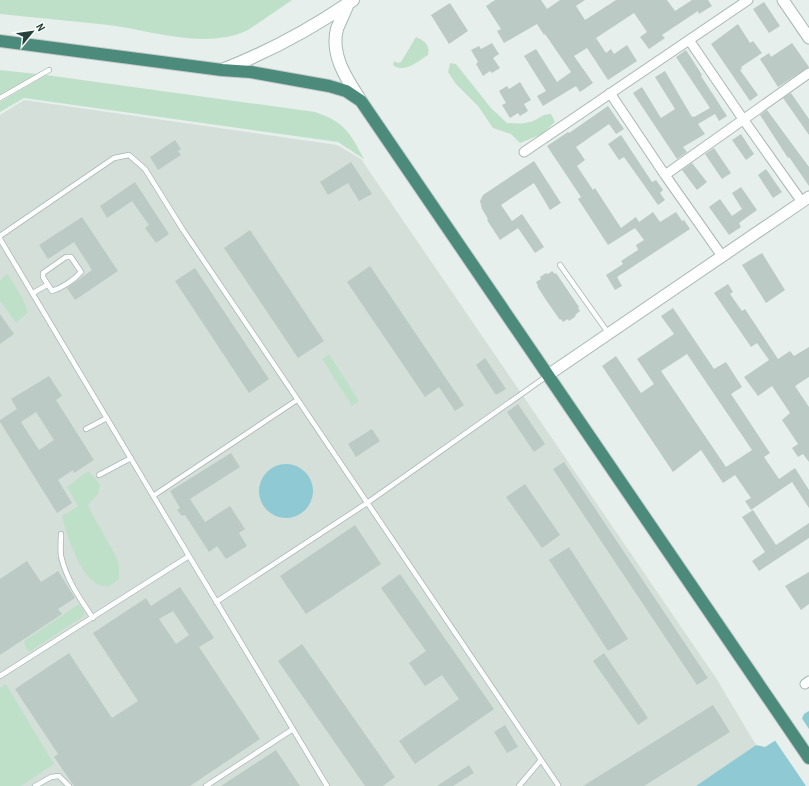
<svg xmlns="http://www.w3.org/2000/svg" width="809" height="786" viewBox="0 0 809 786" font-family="'Archivo Narrow',sans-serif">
<rect width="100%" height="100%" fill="#e6efeb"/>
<path fill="#d4dfda" d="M24 100 337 145 361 159 716 678 756 745 697 786H0V115Z"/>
<path fill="#bfe0c8" d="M0 0H292L248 30C206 50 153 31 109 25 73 21 36 18 0 14Z
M416 37C425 41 430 45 428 55 418 61 404 74 393 65L394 61 398 63 401 62Z
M450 63 456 64 491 108 507 123C516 124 525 124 533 121 541 118 541 114 551 114L555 122 542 134 520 143 511 134 493 128 478 106 456 84 448 72Z
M0 70 37 74 0 94Z
M46 75 315 112C345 122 350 133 364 159L338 142 24 98 0 112V102Z
M7 273 22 297 28 312 16 323 0 301V281Z
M329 354 359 401 352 406 322 359Z
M88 471 96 479 100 485 98 494 88 505 95 519 113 551 119 563V579C116 581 112 585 109 586 83 590 66 534 62 516L78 506 67 487Z
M79 604 84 611V615L81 618 29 652 26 648 24 641Z
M6 684 54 764 21 786H0V688Z"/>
<path fill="#8ec9d4" d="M259 491a27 27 0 1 1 54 0a27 27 0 1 1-54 0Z
M809 711V786H696L756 745 765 747 784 735 799 725 804 714Z"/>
<path fill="#e6efeb" d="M801 717 809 729V786H806L774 739 797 724Z"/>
<path fill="#bbcac4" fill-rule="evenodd" d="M495 0H541L547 9 560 0H585L576 6 585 20 616 0H667L675 11 692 0H708L712 6 699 14 698 11 662 35 665 38 649 49 640 37 647 32 634 13 596 38 606 53 611 49 614 54 627 45 637 61 608 80 587 48 574 56 593 83 580 92 576 86 543 106 537 96 546 91 524 56 536 49 557 82 571 72 545 34 544 35 537 24 504 43 497 31 501 29 486 6Z
M764 2 780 26 769 33 753 9Z
M450 3 468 31 449 44 431 15Z
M738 24 750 43 753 41 762 53 741 67 742 69 740 70 758 95 750 101 711 44Z
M492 43 499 54 493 58 500 68 492 73 490 71 483 76 476 64 478 62 471 50 479 46 481 49Z
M792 43 809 67 778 87 760 59 769 53 771 57Z
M686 50 702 75 701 76 727 116 719 121 715 114 698 124 705 134 683 147 687 152 677 159 633 93 642 87 661 118 675 109 655 77 665 71 692 117 693 116 694 117 710 108 676 57Z
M520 82 531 100 524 104 528 111 520 116 518 113 510 118 502 105 506 103 499 91 507 86 509 89Z
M791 93 809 119V135L783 98Z
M608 106 624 129 616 134 609 124 576 147 585 160 577 166 593 190 595 188 621 228 636 217 639 222 653 212 660 222 676 212 682 221 684 220 690 229 617 277 622 286 615 290 606 275 623 264 621 261 638 250 636 245 644 240 635 228 608 245 578 199 581 197 547 146 568 132 569 133Z
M767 110 809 167V186L789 157 788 158 760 115Z
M741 134 754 154 746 160 732 140Z
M621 135 652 182 656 180 663 190 660 193 665 200 658 205 624 157 619 160 608 144Z
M175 140 181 149 178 151 181 155 158 170 150 157Z
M714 148 731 173 722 179 705 154Z
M534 161 561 203 550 210 534 183 501 205 512 221 522 214 544 247 535 253 518 228 500 240 487 220 488 219 482 209 480 201 483 195Z
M351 162 372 194 359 201 348 183 328 195 320 182Z
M692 163 707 182 697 190 682 170Z
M766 169 782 192 773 198 758 175Z
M135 182 169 234 156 243 145 228 149 225 132 201 107 218 100 206Z
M741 187 757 210 739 223 741 227 729 235 709 207 720 199 732 216 742 209 732 193Z
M82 217 118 271 75 300 67 288 92 270 74 242 48 259 39 245Z
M250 230 324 341 298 358 224 248Z
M762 253 785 290 766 303 742 265Z
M370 266 464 405 455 411 439 387 425 397 347 282Z
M195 268 269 379 249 393 175 281Z
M552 271 555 274 556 273 579 307 578 308 580 311 575 315 576 316 569 321 568 319 563 322 561 319 560 320 546 300 537 286H538L536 282 541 279 540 277 546 273 548 274Z
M728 284 733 292 730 294 742 311 745 309 778 359 790 351 794 356 809 347V377L795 386 809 407V462L803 454 798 457 792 448 798 444 782 420 790 413 772 386 758 396 744 377 769 360 757 343 751 347 714 293Z
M673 308 714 369 726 362 742 387 731 394 770 453 764 457 779 479 795 468 809 490V508L792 482 751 510 745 501 751 498 735 475 723 483 701 450 673 472 602 366 616 356 641 393 654 384 637 359 674 334 661 316ZM687 354 752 450 726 467 661 371Z
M0 314 14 334 0 344Z
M485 358 506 389 496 395 476 365Z
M49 376 62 396 56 400 94 460 74 473 73 470 58 480 72 503 57 513 0 422V420L17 409 11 399ZM36 412 54 440 39 450 21 422Z
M518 404 545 444 534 452 507 412Z
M372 429 380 441 356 457 348 444Z
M231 453 240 467 190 499 205 522 230 506 245 529 239 533 247 546 226 559 217 546 209 552 185 515 182 516 177 510 180 508 170 491Z
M564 462 708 678 697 685 553 469Z
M525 484 560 535 542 548 506 497Z
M753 510 776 545 809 523V538L759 571 752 561 765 552 742 517Z
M355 525 381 564 306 614 280 576Z
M569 547 628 639 608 651 549 560Z
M27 561 41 582 58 571 75 598 58 609 62 614 0 655V579Z
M809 572V604L801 610 785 586Z
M400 574 494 709 415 764 399 741 459 699 442 675 425 686 409 663 426 651 381 588Z
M180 587 214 638 199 647 260 739 190 786H74L54 757 58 754 15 689 69 653 112 718 138 701 93 633 146 598 151 606ZM173 611 189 635 176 644 159 619Z
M302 644 395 777 383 786H365L278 661Z
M604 653 648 718 638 725 593 661Z
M713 705 730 732 644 786H583Z
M505 725 518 747 507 753 494 732Z
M276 750 300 786H221Z
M469 765 474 773 453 786H437Z"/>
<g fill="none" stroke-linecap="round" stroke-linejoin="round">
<defs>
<path id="service" d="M0 98 49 70
M0 236 114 158 129 155 145 169 183 230 558 785
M0 239 189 556 327 786
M66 257H71L81 272C74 280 62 288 52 291L43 277V273Z
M560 265 609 334
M33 293 47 285
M86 429 107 418
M99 475 131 458
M153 496 297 400
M61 534C61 541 60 549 61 556 66 579 80 599 93 618
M216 602 367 503 547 376
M0 676 189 556
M35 786 51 777 59 776 69 786
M206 786 293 729
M519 786 541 760"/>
<path id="minor" d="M689 40 743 119 802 202
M610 93 665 175 722 256
M524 152 748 0
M665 175 809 73
M805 684 809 681"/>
<path id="tertiary" d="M783 0 809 38
M548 375 809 197"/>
<path id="secondary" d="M348 3C345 12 340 21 337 29 330 56 348 81 361 101
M222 70C268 52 313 28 353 0"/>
<path id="trunk" d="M0 41 222 70 251 72 329 86 346 91 361 101 809 758"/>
</defs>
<use href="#service" stroke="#a8b8b2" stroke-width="6"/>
<use href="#minor" stroke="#a8b8b2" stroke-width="11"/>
<use href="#tertiary" stroke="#a8b8b2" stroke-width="13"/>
<use href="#secondary" stroke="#a4bbb3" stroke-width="14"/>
<use href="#trunk" stroke="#c2cac8" stroke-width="14"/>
<use href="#service" stroke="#fff" stroke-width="4.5"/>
<use href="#minor" stroke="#fff" stroke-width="9"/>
<use href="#tertiary" stroke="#fff" stroke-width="11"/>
<use href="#secondary" stroke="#fff" stroke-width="12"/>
<use href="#trunk" stroke="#4c8a7c" stroke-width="12"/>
</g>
<g transform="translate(32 32) rotate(61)" stroke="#f7fbf9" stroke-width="3" paint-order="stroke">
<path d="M0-3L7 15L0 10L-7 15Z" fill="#24423a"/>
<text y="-6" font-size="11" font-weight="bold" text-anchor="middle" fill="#24423a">N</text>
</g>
</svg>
